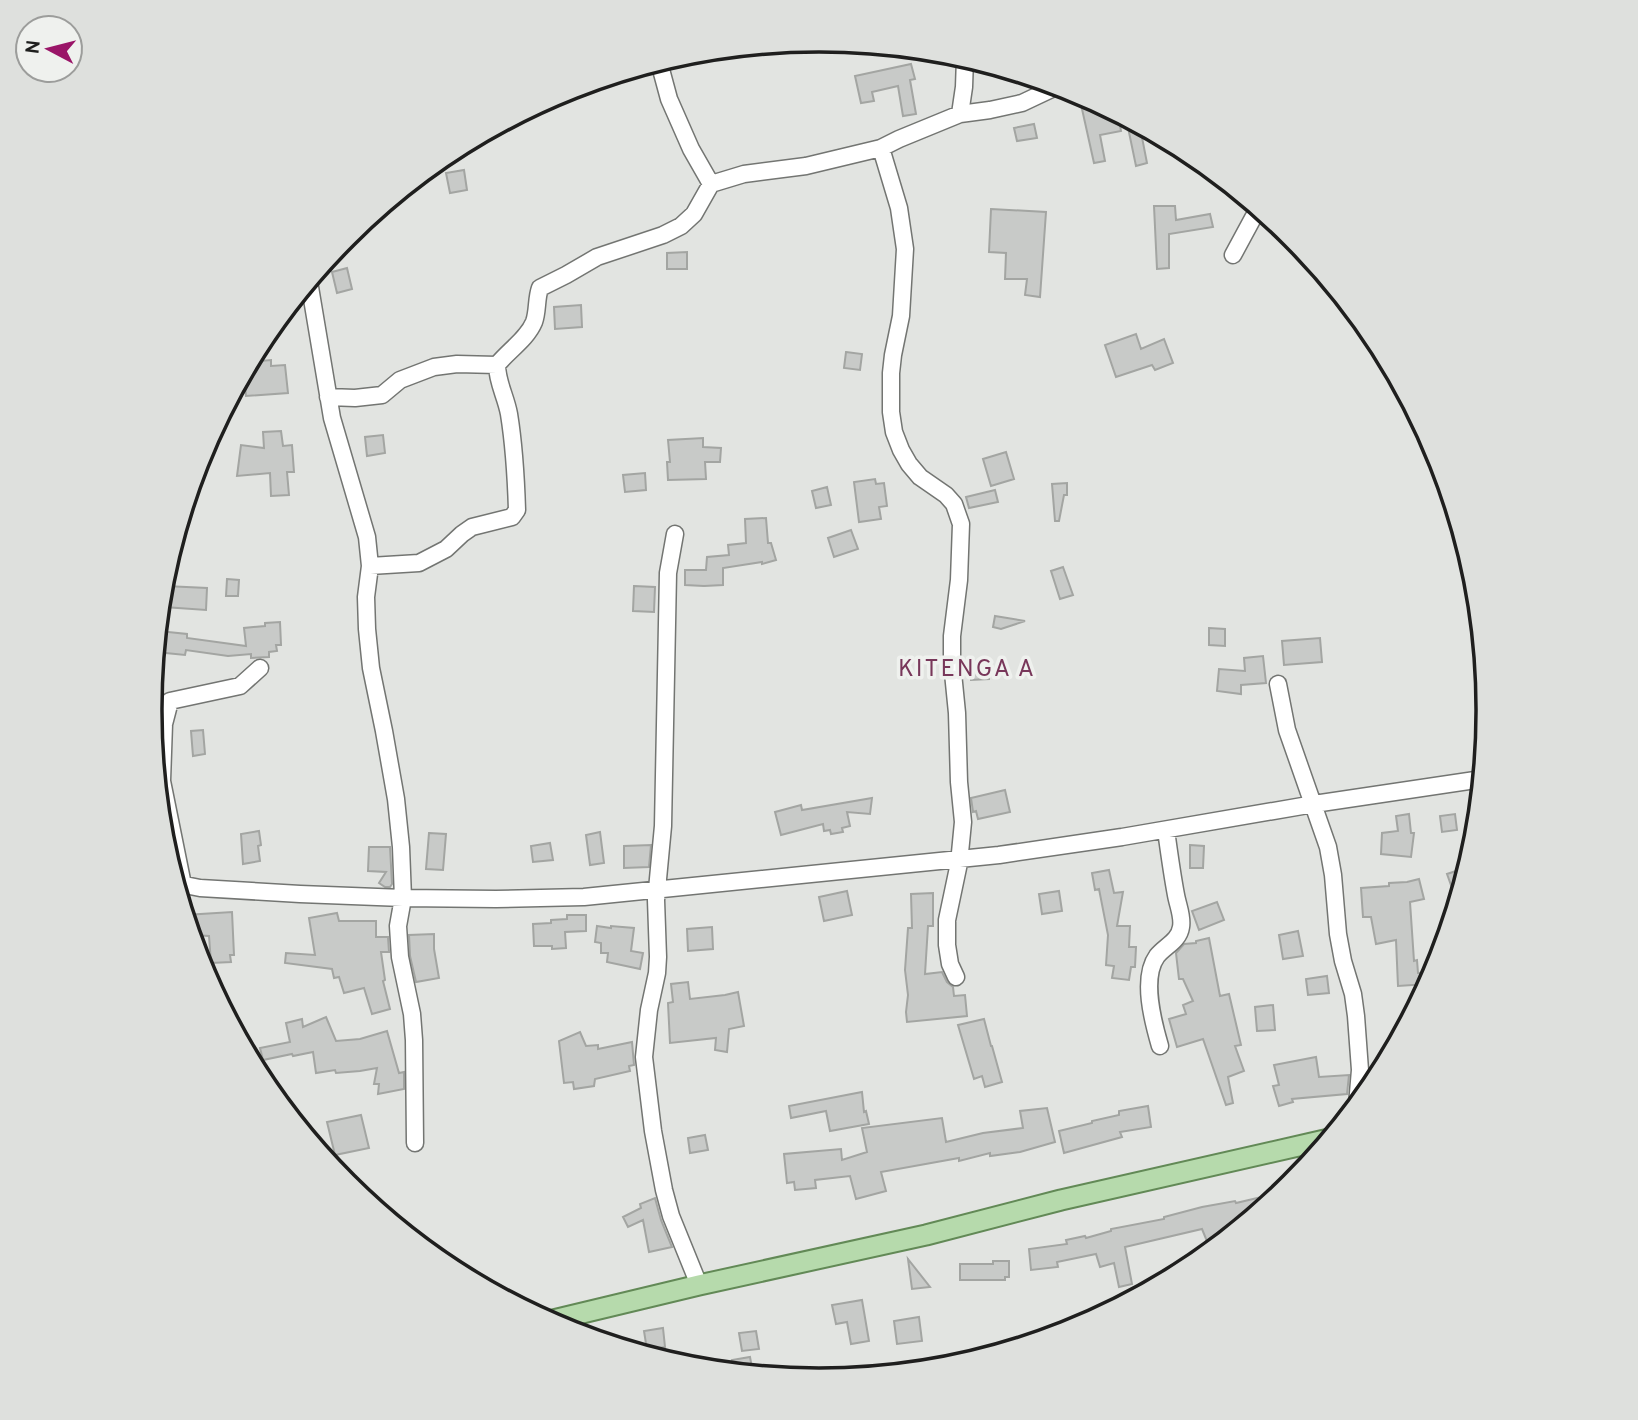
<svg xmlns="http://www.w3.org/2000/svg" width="1638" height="1420" viewBox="0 0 1638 1420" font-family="Overpass,sans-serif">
<rect width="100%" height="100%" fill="#e2e4e1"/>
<path fill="#c8cac8" stroke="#a3a5a2" stroke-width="2" d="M911 64 915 79 910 80 916 114 903 116 898 86 872 92 874 101 861 103 855 76Z
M1101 105 1118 114 1121 131 1100 135 1105 161 1094 163 1082 109Z
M1126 118 1140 127 1147 163 1136 166Z
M1034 124 1037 138 1017 141 1014 128Z
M464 170 467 190 450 193 446 173Z
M1154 206H1175L1176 220 1210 214 1213 227 1169 234V268L1157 269Z
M991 209 1046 212 1040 297 1025 295 1027 279H1005L1006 253 989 252Z
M687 252V269H667V253Z
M347 268 352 289 337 293 332 272Z
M581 305 582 327 555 329 554 307Z
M1136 334 1141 349 1164 339 1173 363 1155 370 1152 365 1116 377 1105 345Z
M846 352 862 354 860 370 844 368Z
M271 360V366L285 365 288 393 246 396 244 376 249 375V362Z
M281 431 283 446 292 445 294 472H287L289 495 271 496 270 473 237 476 241 445 264 448 263 432Z
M383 435 385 453 367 456 365 437Z
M703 438V447L721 448 720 462H705L706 479 668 480 667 462H670L668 440Z
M1006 452 1014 479 991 486 983 459Z
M645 473 646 490 625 492 623 475Z
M875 479 876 484 884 483 887 506 879 507 881 519 859 522 854 482Z
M1067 483V495H1064L1059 521H1055L1052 484Z
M827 487 831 505 816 508 812 491Z
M995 490 998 502 969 508 966 497Z
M766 518 768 543H771L776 560 762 564V562L723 568V585L704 586 685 585V570H706L707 557 729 555 728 545 746 543 745 519Z
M851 530 858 549 834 557 828 538Z
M1063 567 1073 595 1060 599 1051 571Z
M227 579 239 580 238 596H226Z
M165 586 207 588 206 610 164 607Z
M634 586 655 587 654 612 633 611Z
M995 616 1025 621 1001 629 993 627Z
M280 622 281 645H276L277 651 269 652V657L251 658V654L228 656 186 650 185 655 156 652 159 631 187 634V638L246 646 244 628 265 626V623Z
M1209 628 1225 629V646L1209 645Z
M1320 638 1322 662 1284 665 1282 641Z
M1263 656 1266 683 1241 685V694L1217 691 1219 669 1245 671 1244 658Z
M989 666V679L971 680V667Z
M203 730 205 754 193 756 191 731Z
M1005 790 1010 812 978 819 976 811 973 812 971 798Z
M872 798 870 814 847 812 850 826 842 828 843 832 831 834 830 830 824 831 823 824 781 835 775 812 801 805 802 810Z
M1409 814 1411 833H1414L1411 857 1381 854 1382 833 1398 831 1396 816Z
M1455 814 1457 830 1442 832 1440 816Z
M259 831 261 845 258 846 260 861 243 864 241 834Z
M600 832 604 863 590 865 586 835Z
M429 833 446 834 443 870 426 869Z
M550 843 553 860 533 862 531 846Z
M651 845 649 867 624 868V846Z
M1190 845 1204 846 1203 868H1190Z
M369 847H390L392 884 390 887H385L379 883 386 872 368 871Z
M1468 867 1457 902 1447 874Z
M1109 870 1114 893 1123 892 1117 926H1130L1129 947H1136L1135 967H1131L1129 980 1112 978 1114 966 1106 965 1108 935 1099 889 1095 890 1092 873Z
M1419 879 1424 899 1410 902 1414 961 1417 960 1418 973 1435 972 1428 984 1398 986 1396 940 1376 944 1371 917H1363L1361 888 1389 886V883L1407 882Z
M847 891 852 915 824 921 819 897Z
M1059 891 1062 911 1042 914 1039 894Z
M933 893V926H928L925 974 942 972 947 982 953 987 954 996 965 995 967 1016 907 1022 906 1012 908 995 905 970 908 928H912L911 894Z
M1217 902 1224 920 1199 930 1192 911Z
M232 912 234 955H230L231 962 211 963 209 936 191 935 185 915Z
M337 913 339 921H376V937H388L389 952H381L385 980 383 981 390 1009 372 1014 364 988 344 993 339 977 334 978 332 969 285 963 286 953 315 955 309 918Z
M567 915H586V931L565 932 566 948 552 949V946H534L533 924 551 923V920L567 919Z
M597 926 611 928V926L634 928 631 951 643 953 640 969 607 962 608 953H601V943L595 942Z
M712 927 713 949 688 951 687 929Z
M1298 931 1303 956 1283 959 1279 935Z
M434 934V949L439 978 416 982 410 956 409 935Z
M1209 938 1220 996 1229 994 1241 1045 1235 1046 1244 1071 1228 1077 1233 1103 1226 1105 1203 1039 1177 1047 1169 1019 1186 1014 1183 1005 1193 1001 1183 979H1179L1176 953 1184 944 1196 943V941Z
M1327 976 1329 993 1308 995 1306 979Z
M688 982 690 999 725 995 738 992 744 1026 729 1029 727 1052 715 1050 716 1038 670 1043 668 1003 673 1002 671 984Z
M1273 1005 1275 1030 1257 1031 1255 1007Z
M326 1017 336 1041 360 1039 387 1031 399 1073 404 1072V1089L378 1094 379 1084H374L377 1068 360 1071 336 1073 335 1070 316 1073 313 1052 293 1056 292 1054 263 1060 260 1048 290 1042 286 1023 302 1019 303 1027Z
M984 1019 991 1046H992L1002 1082 985 1087 982 1076 974 1079 958 1025Z
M580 1032 586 1046 598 1045V1049L632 1042 634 1065 629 1066 630 1071 595 1079 594 1086 574 1089 573 1082 564 1083 559 1041Z
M1316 1057 1319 1077 1349 1075 1347 1094 1292 1099 1293 1102 1279 1106 1273 1086 1279 1085 1274 1065Z
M862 1092 864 1112 866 1111 869 1124 830 1131 826 1111 791 1118 789 1106Z
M1148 1106 1151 1127 1120 1132 1122 1137 1064 1153 1059 1131 1092 1123V1121L1119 1115V1111Z
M1047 1108 1055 1142 1020 1152 990 1156V1153L959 1161V1158L881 1172 886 1191 856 1199 850 1176 815 1180 816 1188 795 1190 794 1182 787 1183 784 1154 841 1149 842 1160 867 1152 862 1128 942 1118 946 1142 983 1133 1023 1128 1020 1111Z
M361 1115 369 1148 335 1155 327 1122Z
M705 1135 708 1150 690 1153 688 1138Z
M1283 1192 1211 1251 1202 1229 1125 1247 1132 1284 1119 1287 1114 1263 1100 1267 1096 1254 1057 1262 1058 1267 1031 1270 1029 1249 1067 1244 1066 1240 1085 1236 1086 1238 1111 1231V1229L1164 1219V1217L1202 1207 1235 1201 1236 1203Z
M655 1198 661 1220 672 1247 649 1252 643 1220 628 1227 623 1217 641 1208 640 1204Z
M908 1259 930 1287 912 1289Z
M993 1261H1009V1277H1005V1280H960V1264H993Z
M862 1300 869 1341 851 1344 847 1322 836 1324 832 1305Z
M919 1317 922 1341 897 1344 894 1321Z
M663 1328 665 1347 647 1350 644 1331Z
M756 1331 759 1349 742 1351 739 1333Z
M750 1357 753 1373 734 1371 732 1360Z"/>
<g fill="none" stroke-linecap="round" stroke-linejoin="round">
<defs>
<path id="minor" d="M659 62 669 99 691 149 711 184 744 174 806 166 881 148 899 139 960 114 990 110 1022 103 1058 86
M960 114 964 87 965 58
M881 148 899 208 905 249 901 316 893 355 891 373V412L894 432 901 450 909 464 920 477 946 495 954 504 961 524 959 580 952 636V663L957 713 959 782 963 822 959 863 947 920V945L950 964 956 977
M1233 255 1253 218 1261 210
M309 281 332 418 367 537 370 566 366 597 367 629 371 668 384 731 396 799 401 847 403 898 398 926 400 957 412 1014 414 1040 415 1143
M328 397 355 398 382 395 400 380 434 367 457 364 497 365
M675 534 668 573 663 826 656 900 658 957 657 973 649 1010 644 1057 653 1131 664 1190 671 1216 699 1285
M370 566 419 563 446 549 462 534 472 527 512 517 517 510C516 478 514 445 509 414 506 397 497 382 497 365 508 351 527 339 534 322 538 311 536 299 540 288L566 275 597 257 663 235 681 226 694 214 711 184
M1278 684 1287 730 1328 847 1333 875 1338 934 1343 961 1353 994 1356 1016 1360 1070 1357 1105
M175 883 200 888 300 894 403 898 496 899 584 897 999 855 1122 837 1314 804 1482 779
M183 885 162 781 164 724 170 701 240 686 260 668
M1160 1046C1153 1022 1141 978 1157 956 1165 946 1179 941 1181 927 1183 917 1178 906 1176 895 1172 874 1169 852 1166 830"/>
<path id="major" d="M549 1321 699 1285 926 1235 1061 1200 1329 1139"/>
</defs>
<use href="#minor" stroke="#737572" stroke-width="19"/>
<use href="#major" stroke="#628956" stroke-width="23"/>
<use href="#minor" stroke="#fff" stroke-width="16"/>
<use href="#major" stroke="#b6daac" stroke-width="19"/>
</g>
<g text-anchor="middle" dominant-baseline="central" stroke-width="7" stroke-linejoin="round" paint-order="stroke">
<g font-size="24" letter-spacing="2" fill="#78375a" stroke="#eff1ee">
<text x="967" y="670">KITENGA A</text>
</g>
</g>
<path d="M0 0H1638V1420H0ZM819 52H819A657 657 0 0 1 1476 709V711A657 657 0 0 1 819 1368H819A657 657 0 0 1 162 711V709A657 657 0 0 1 819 52Z" fill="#dee0dd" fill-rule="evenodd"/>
<path fill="none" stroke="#1f1f1e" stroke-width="3.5" d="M819 52H819A657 657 0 0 1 1476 709V711A657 657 0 0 1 819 1368H819A657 657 0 0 1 162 711V709A657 657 0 0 1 819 52Z"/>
<g transform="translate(49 49) rotate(277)"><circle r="33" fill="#eff1ee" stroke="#9c9d9b" stroke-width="2"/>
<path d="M0-5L12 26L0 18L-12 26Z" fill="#9a1568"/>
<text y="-10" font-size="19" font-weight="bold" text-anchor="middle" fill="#1f1f1e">N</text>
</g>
</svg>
